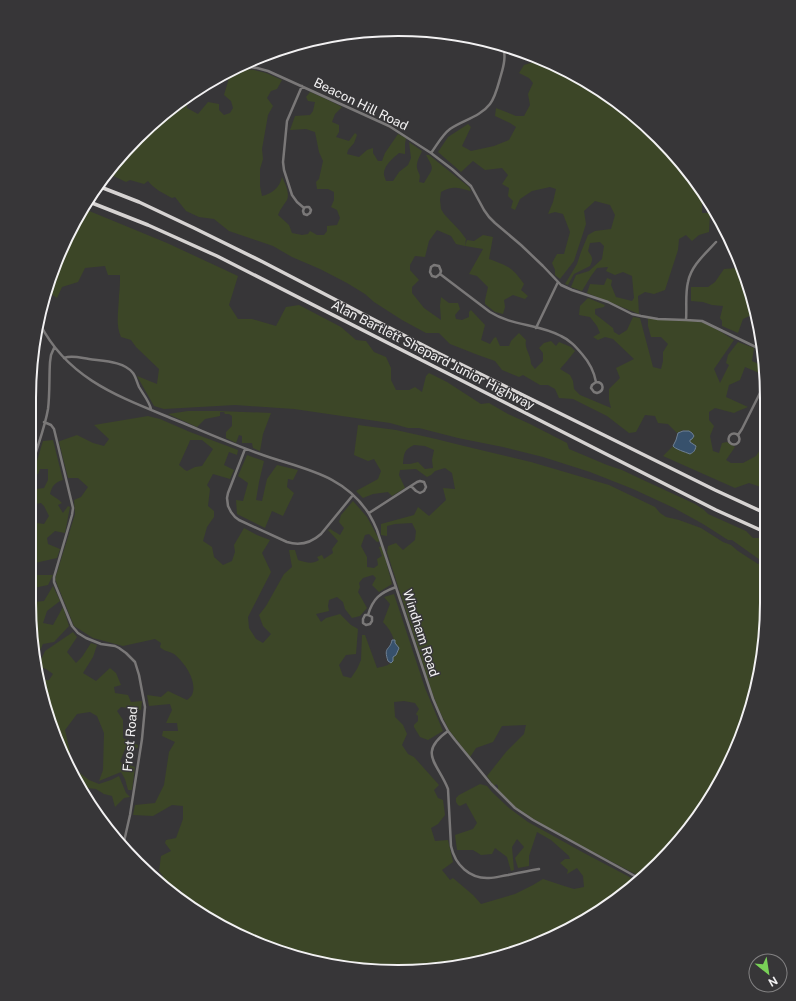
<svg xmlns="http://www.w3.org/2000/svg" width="796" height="1001" viewBox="0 0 796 1001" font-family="'Public Sans',sans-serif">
<rect width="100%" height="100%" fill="#373638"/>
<path fill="#3c4627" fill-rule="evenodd" d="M537 58 561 67 623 105 676 155 708 201V202L702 204V213H710L709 232 699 235 692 241 686 235 679 239 678 250 665 290 654 294 645 292 638 296 639 314 587 293 590 284 604 285 607 278 612 280 611 285 616 297 632 301 634 298 632 276 623 272 615 275 606 271 608 267 597 268 591 276 582 291 571 287 576 275 589 271 602 259 604 246 600 242 590 243 588 251C593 258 593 259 590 266L574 274 568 285 565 284 577 264 581 252 588 235 595 231 611 229 615 215 610 205 595 201 584 211 586 224 574 261 560 279 555 275V270L552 263 557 254H564L570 232 563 214 555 212 548 214 553 202 556 189 550 187 532 191 520 199 515 210 511 208 513 201 508 196 509 188 502 184 508 175 502 168 485 170 473 161 461 172 438 152 448 137 468 124 471 127 462 146 471 151 494 146 509 140 516 127 510 123 495 116 496 108 516 116H524L530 105 528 94 533 83 529 78 519 73 524 65 534 62Z
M237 68 254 70 266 73 282 80 277 89 271 91 267 98 273 106 268 115 262 149 263 159 260 169V186L262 196C272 194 280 187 282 177 285 183 290 193 287 200 284 205 280 209 278 215L289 225 292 233 302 235 308 234 310 231 317 235H324L327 231V226L337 225 340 218 337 210 331 207 334 200V192L328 189H317L316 182 319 179 323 161 319 152 315 132 306 129 290 130 295 116 310 115 313 111 315 102 308 101 306 97 310 92 324 98 342 107 335 114 332 122 339 125V132L336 137 349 141 355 133 357 135 354 143 348 150 347 154 359 157 367 150 373 148V153L378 161H382L385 153 398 134 406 138 405 144V154L399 153C393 158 383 166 384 175 384 176 386 180 386 181H393L399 172 408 165 411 158 409 142 422 151C420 156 416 162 417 168 419 176 421 172 419 182L424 183C433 167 435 171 426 155H429L469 187 471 191C458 188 453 185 441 192L440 200 441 209 444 214 460 231 466 239 465 246 456 244 451 236 437 230 429 241 425 257 415 256 410 265V270L419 280 412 287V293L424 308 441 320 440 306 441 297 449 303H458L460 309 455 315 456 319 462 320 469 317V312L471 310 485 325 481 340 490 344 494 338 496 337 500 346H509L511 341 519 333 526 340C524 349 531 354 531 364L535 369 543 361V353L539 348 544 343 551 341 556 346 559 342 571 347 575 351 567 361 560 369 570 375 573 381 574 389 580 395 611 408 609 400V389L620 378 616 368 634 359 613 339 605 337 598 340 593 337 600 333 597 326 590 317 579 315 580 306 588 298 605 305 604 307 595 309V314L613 328 614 332 619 335 627 330 633 317 640 318 653 367 661 369 663 361V352L668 344 661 337H651L648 326V318C666 322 686 318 704 323 712 326 726 335 734 340L714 369 720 383 729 365 726 363 728 355 738 342 754 348 752 361 765 367 766 371 764 375 745 367 740 380 729 385 726 397 748 407 738 411 734 413 715 408 709 412V420L714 426 710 436 713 451 719 453 722 443 727 442 735 447 726 460 731 463H743L756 456 766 441 767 489 749 483 735 488 663 456 673 446C675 449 685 452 690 454L693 444 690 442 689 440 692 439 694 436 692 432 683 430 677 433 668 424 658 423 655 416 645 415 636 432 629 433 607 416 573 399 559 398 555 389 548 385H540L523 375 519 377 502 370 495 361 478 355 450 344 439 333H426L402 320 374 302 365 294 347 283 320 269 292 257 273 246 229 231 214 219 199 217 186 211 175 197 172 198C163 193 154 189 148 181L144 184 130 180 126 182 107 173 120 155 190 98 187 105V108L198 114 208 102 219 104V110L224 115 230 113 233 108 231 101 224 95 231 71Z
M82 208 167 243 238 276 229 305 238 319H252L276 326 286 307 299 305 341 327 356 340 366 341 374 352 386 357 391 368V380L396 390H409L415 387 422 392 426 376 429 373 447 382 481 404 489 403 508 414 530 424 567 443 569 449 607 465 622 470 641 479 695 504 704 510 708 514 746 531 753 538H760L767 541V565L732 540H728L703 524 674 508 633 489 590 472 543 457 503 447 458 438 419 428H408L390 423 294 409 235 405 164 409 154 406 137 376 157 384 159 369 136 347 131 340 121 337C115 324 119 309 119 295 120 288 120 282 120 275H108L105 266 85 268 78 282 62 287 57 298 51 294 53 280 50 277 56 267 55 265 79 213Z
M483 235 493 237 489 259C508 266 512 267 524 284L521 290 528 296 525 299 513 295 504 300 505 307 503 314 495 312 485 304V300L488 287 477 276 469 274 483 249 465 246 467 240 474 241Z
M739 266 754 302 756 313 743 319 738 333 722 326V321L720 318 723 306 712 305 703 302 691 301V287H708L715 282 724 269 738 268Z
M188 411H218L271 413 263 434 260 451 253 448 252 443H242V436L239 435 236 443 226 438V432L232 426V416L229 414H225L224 412H220V416L205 419 197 427 168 414Z
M148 416 160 419 190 432 238 450 237 455 229 452 224 465 234 470 230 479 213 474 207 485 210 489 208 506 214 511V517L207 527 203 541 212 547 214 557 223 565 232 561 235 552 234 545 244 528 257 535 270 540 262 553 271 572 248 617 249 628 256 639 263 643 271 634 263 626 259 615 266 606 284 574 292 567 289 550H295L298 560C305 562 312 565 319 560L317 557 322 555 324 559 333 553 332 549 338 541 328 530 330 529 340 535 344 528 339 522 341 515 353 501 367 517 380 541 377 542 369 534 365 535 361 546 367 557V567L374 568 378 565 377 559 382 556 379 547 382 546 392 584 379 592 372 585 376 578 373 575 363 578 359 583 360 587 358 592 367 608 360 616 352 618 345 609 343 602 337 597 329 600 328 606 329 611 316 614 321 622 326 618 340 614 351 625 358 629 356 654 346 655 339 665 343 676 351 678 357 669 361 660 362 635H365L377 668C384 666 392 666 393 657L396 655 399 649 395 643V640H394C392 633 388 627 383 622L390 604 384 597 394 594 425 688 443 731 428 740 420 737 414 727V725L418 721V716L416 714 419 709 415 703 404 701 394 702 395 717 403 725 407 734 402 745 408 754 414 757 439 785 434 790 438 798 443 800 445 815 438 824 431 828 435 841 448 840 453 862 442 870 450 880 453 878 473 895 481 904 515 894 533 885 543 879 561 885 574 889 584 887 583 876 577 868 567 874 568 870 560 863 565 859H570L569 856 551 840 537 832 529 856V866L518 868 515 858 524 847 517 839 512 847 514 870 511 871 507 857 495 848 492 854 481 855 473 850H457L455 835 473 829 477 823 466 803 460 806 458 805 456 802V798L459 795 480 784 487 786 492 792 509 808 528 822 584 853 639 882 595 914C581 914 577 921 567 929L493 959 398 972 302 959 213 922 203 914 198 905 193 907 184 900 181 890 172 891 159 880 163 876 159 871 161 856 171 851 165 843 166 840 176 838 183 819V806L172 805 153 816 133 815 135 805 155 803 164 785 169 752 175 742 162 736 163 731H178L177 723H166L172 710 170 704 149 706 147 695 161 697 168 691 187 700C189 698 191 697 192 695 198 681 184 662 174 654 169 651 163 651 160 647L161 643 155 639 123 646 93 638 74 626 55 579 75 514 74 500 81 497 88 487 78 478H68L59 442 60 441 77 435 93 443 104 446 109 439 94 425ZM190 440H202L213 449 202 466 195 467 187 471 185 470 179 465 189 443Z
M358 425 396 430 436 439 464 446 531 462 609 485 655 507 660 513 666 517 679 520 701 528 723 542 731 545 738 551 758 564 760 563 767 569V603L760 675 739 744 705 808 643 878 551 830 515 807 498 790V786L496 784 494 786 487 776 506 752 524 734 526 725 502 726 493 742 476 748 470 757 449 730 438 708 431 689 387 552 388 546 396 543 403 550 415 540 416 531 412 523 395 524 387 526V536L381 535V524L414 515 418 507 429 516 446 500 443 488 455 489 452 473 445 468 435 471 431 475 427 477 416 469 400 470 399 475 405 488 392 496 388 492 373 494 363 498 356 491 378 479 381 471 374 459 368 461 354 455ZM414 445 425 446 434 450 432 460 433 468 425 469 418 462 410 464H403C404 453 404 450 414 445Z
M53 440 63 480C55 482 52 486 50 494L59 500 62 503 58 505 63 513 68 506 70 507 65 533 55 531 47 538 48 544 60 549 57 558 35 563 30 570 35 575H53L48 585 29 589V557L30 558 33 551 29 542V520L37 523 44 524 49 516 44 506 41 503 29 505V490L44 488 48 480V469H40L38 474H33L43 441Z
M247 455 264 461 259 482 256 500 262 501 267 479 277 465 298 470 293 480 288 479 287 487 294 493 283 516 272 511 265 528 237 514 236 500 243 501 248 483 238 476Z
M53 586 60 601 47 611 43 623 53 625 63 607 69 626 54 642 43 644 36 659 29 600 34 602 44 601Z
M73 632 77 637 67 652 76 663 82 657 91 643 97 645 93 657 83 673 96 681 110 668 116 673 121 685 114 687 115 693 128 695 131 702 142 701 141 710 121 707 117 711 123 720V738L138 745V748L125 749 120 762 135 767 132 790H128L125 779 121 772 99 781 103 770 104 733 97 716 90 712 77 714 65 730 70 752V767L42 698 39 681 49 680 53 674 46 669 38 666 45 651Z
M71 769 76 770 89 780 99 784 111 780 119 776 126 793 130 797 124 798 115 807 112 796 104 794 96 789 88 788 80 789Z"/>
<path fill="#37516c" stroke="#6f8194" d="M683 431H689L692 433 694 436 692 439 690 440V442L696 446C695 451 694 452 690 454 685 452 675 449 673 446L676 440 678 433Z
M392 640H395V643L399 648 396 655 393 657V661L391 663 388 661C383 646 390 651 392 640Z"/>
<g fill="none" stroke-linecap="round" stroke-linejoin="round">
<path stroke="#7a7878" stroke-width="2.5" d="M241 66 257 68 268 71 389 126 431 153 452 169 471 186 484 210 489 217 495 223 521 245 543 266 561 285 572 290 608 302 632 314 641 316 658 319 686 320 702 321 762 350
M302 86 287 121 283 162 284 170 292 195 297 202 304 208 303 211 304 214 307 215 310 213 311 210 309 207H306L304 208
M431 153C437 145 442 135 450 129 463 120 480 117 490 104 496 96 498 85 501 75 504 65 506 56 503 45
M440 274 436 277 432 276 430 272 431 267 434 265 439 266 441 271 440 274 490 312C512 326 539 324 561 336 570 340 576 347 582 354 589 362 594 371 596 382 604 382 605 391 597 393L594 392 591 388 592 385 596 382
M686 320C687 308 685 294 688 282 691 266 705 254 716 242
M40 324C69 381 123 398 178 421 205 432 232 444 260 454 301 469 343 473 369 514 372 519 375 525 377 530L433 699 442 720 448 731 455 740 491 784 515 808 533 820 642 880
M536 328 558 282
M64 358C72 355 81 358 89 359 102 361 124 361 133 373 136 377 137 383 139 387 143 394 149 401 151 409
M44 422 51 425 54 429 73 508 72 515 54 577V582L72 626 78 633 86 638 101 644 115 646 119 648 126 653 135 662 139 675 145 707 142 739 130 815 123 846
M728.5 439a5.5 5.5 0 1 1 11 0a5.5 5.5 0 1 1-11 0Z
M738 435 742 429 766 381
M245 449 228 493 227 498 228 506 231 512 235 517 239 520 287 542C300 546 311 543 321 534L353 495
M29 479C33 455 44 433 48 409 50 393 49 377 50 362L51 355 54 348
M369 513 417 482 420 481 424 482 426 487 424 491 420 493 416 491 411 486
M368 615H365L363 619V623L366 625 370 624 372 621V617L368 615C373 598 380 593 396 587
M448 731C417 753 438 763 448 789L451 846C455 865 470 879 489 878 495 878 501 876 508 875 518 873 528 871 539 869"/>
<path stroke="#d6d3d2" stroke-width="3.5" d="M98 186 139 202 194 228 263 262 440 354 715 490 767 514
M87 201 148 225 217 256 716 510 767 533"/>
</g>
<g text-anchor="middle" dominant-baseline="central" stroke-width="3" stroke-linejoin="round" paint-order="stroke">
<g font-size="13" fill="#f2f1f2" stroke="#373638">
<text transform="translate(361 104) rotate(26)">Beacon Hill Road</text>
<text transform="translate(433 355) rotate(27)">Alan Bartlett Shepard Junior Highway</text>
<text transform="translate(421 633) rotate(72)">Windham Road</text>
<text transform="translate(130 739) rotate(-85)">Frost Road</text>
</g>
</g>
<path d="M0 0H796V1001H0ZM398 36H398A362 362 0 0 1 760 398V603A362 362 0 0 1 398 965H398A362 362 0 0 1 36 603V398A362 362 0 0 1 398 36Z" fill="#373638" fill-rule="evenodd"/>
<path fill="none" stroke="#f2f1f2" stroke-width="2" d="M398 36H398A362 362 0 0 1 760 398V603A362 362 0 0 1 398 965H398A362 362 0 0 1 36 603V398A362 362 0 0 1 398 36Z"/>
<g transform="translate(768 973) rotate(150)"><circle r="19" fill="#373638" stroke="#828182"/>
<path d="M0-3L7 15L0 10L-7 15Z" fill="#79d157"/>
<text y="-6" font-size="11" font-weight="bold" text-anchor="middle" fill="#f2f1f2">N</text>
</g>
</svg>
